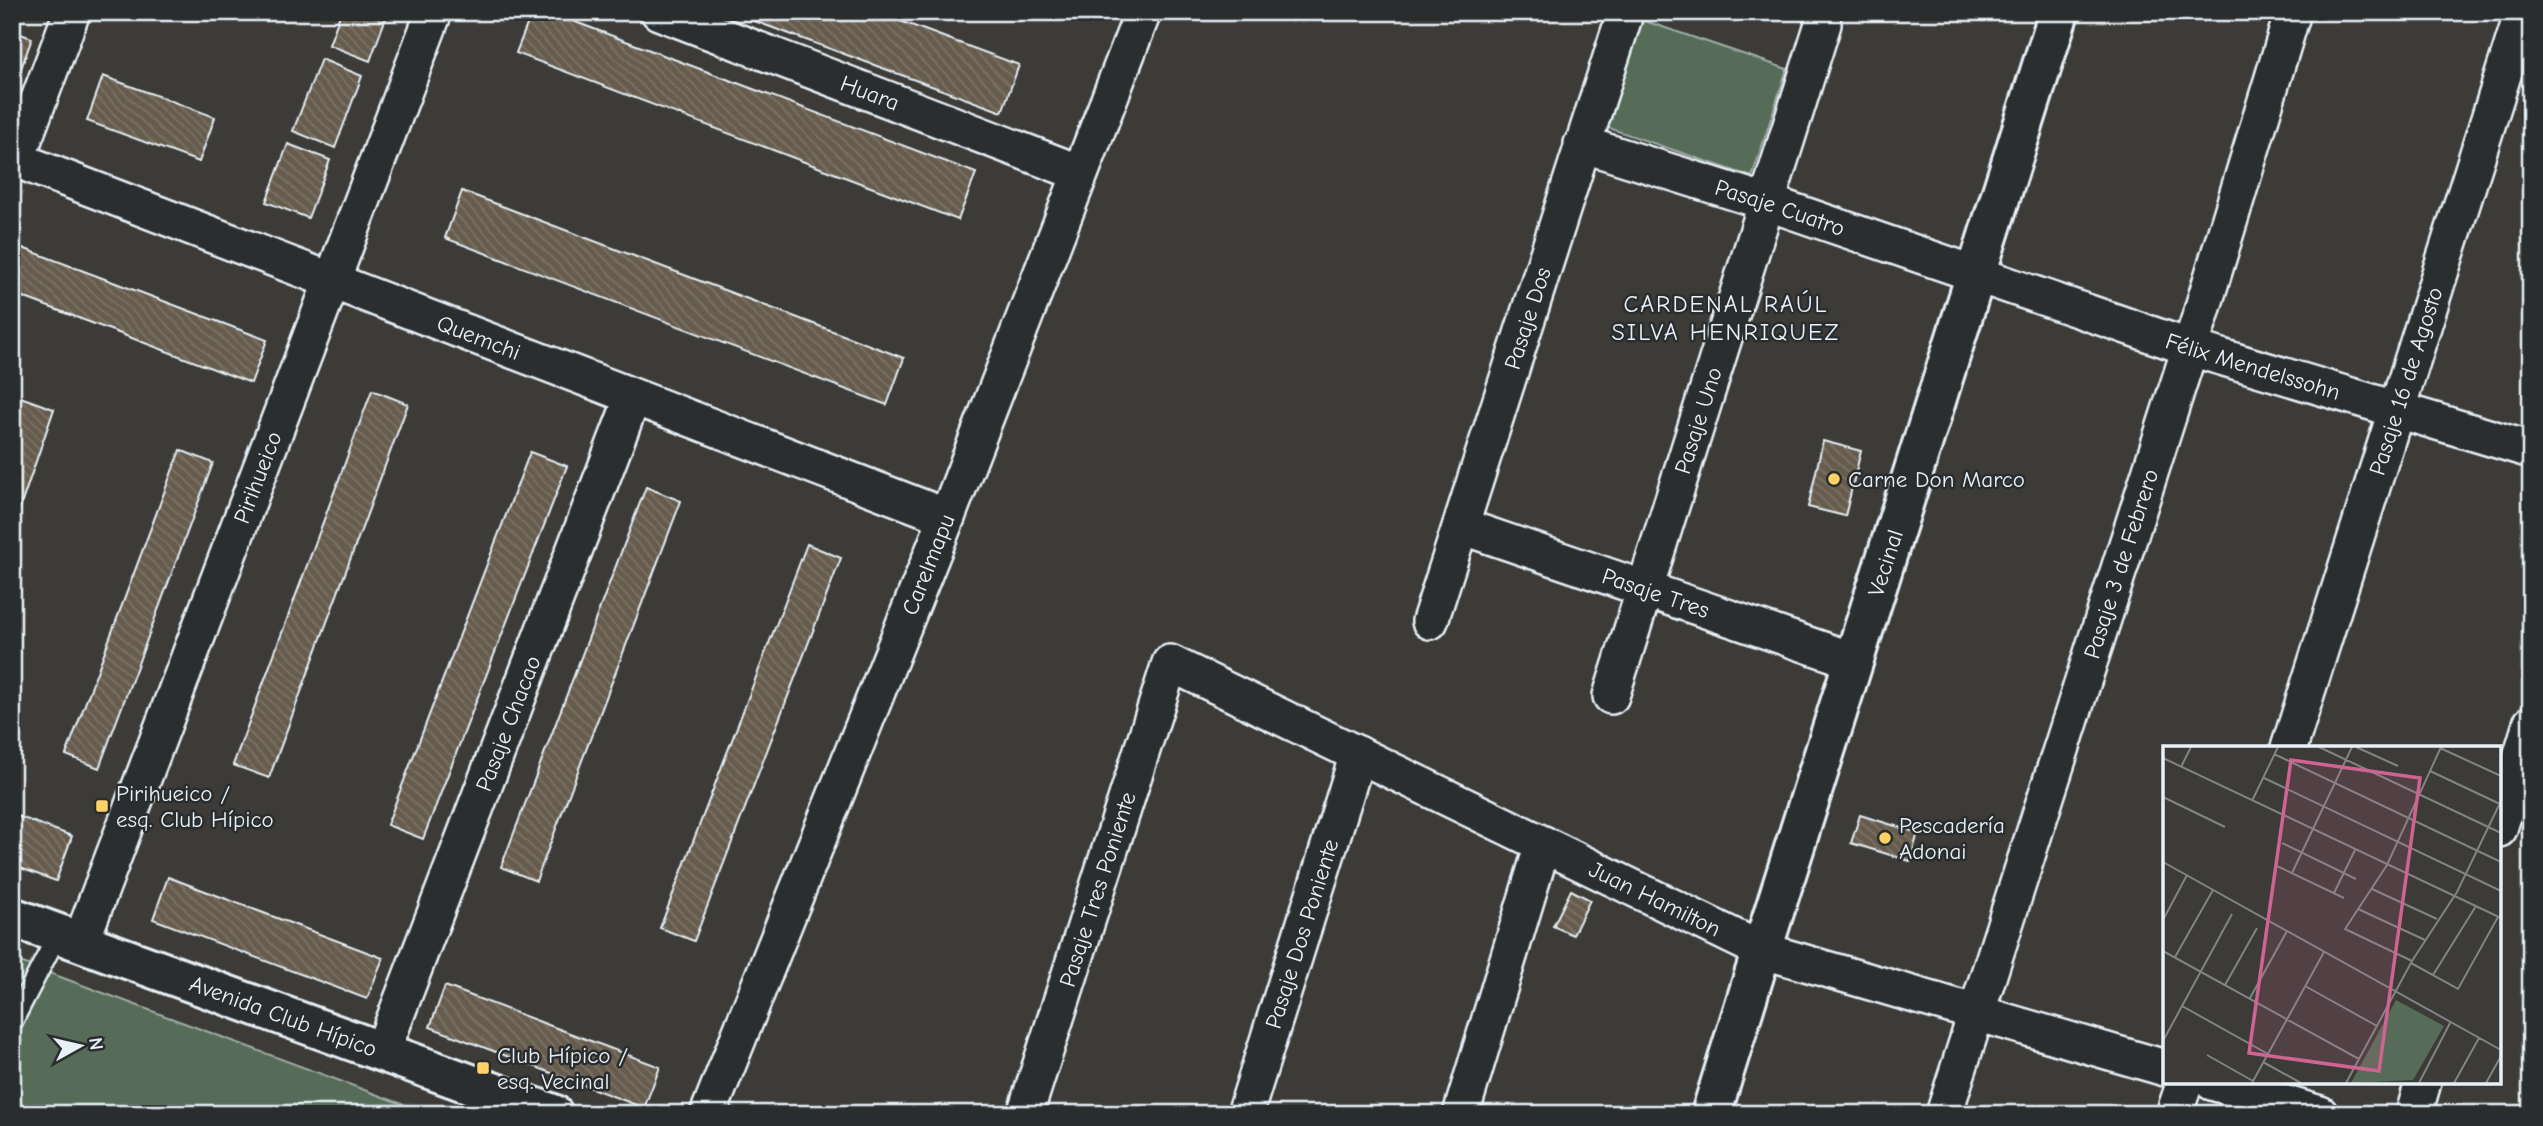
<svg xmlns="http://www.w3.org/2000/svg" width="2543" height="1126" viewBox="0 0 2543 1126" font-family="'Comic Neue',sans-serif">
<defs>
<pattern id="building-back-hatch" width="6" height="6" patternUnits="userSpaceOnUse" patternTransform="scale(1.75)"><rect width="6" height="6" fill="#665b4d"/><path d="M-1 5l2 2M0 0l6 6M5-1l2 2" fill="none" stroke="#7c7367"/></pattern>
</defs>
<rect width="100%" height="100%" fill="#3c3b37"/>
<filter id="ink" filterUnits="userSpaceOnUse"><feTurbulence type="fractalNoise" baseFrequency=".0143" numOctaves="2"/><feDisplacementMap in="SourceGraphic" scale="14" xChannelSelector="R" yChannelSelector="G"/><feConvolveMatrix kernelMatrix="1 2 1 2 8 2 1 2 1" color-interpolation-filters="sRGB"/></filter>
<g filter="url(#ink)">
<path fill="#49453e" d="M12 611 24 615 12 644Z"/>
<path fill="#576c58" stroke="#a0aea8" stroke-width="2" d="M1642 20 1787 69 1752 177 1606 127Z
M12 959 429 1114H12Z"/>
<path fill="url(#building-back-hatch)" stroke="#e8f1f8" stroke-width="2" d="M341 12H388L370 61 329 45Z
M532 12H549L976 173 958 220 516 53Z
M730 12H876L1019 65 1002 112Z
M12 31 32 38 14 88H12Z
M321 59 362 76 335 148 293 131Z
M103 76 215 117 199 162 87 121Z
M288 144 330 160 308 218 266 202Z
M462 191 904 358 887 405 445 238Z
M12 244 267 340 251 383 12 293Z
M372 390 408 404 269 778 233 765Z
M12 394 54 409 14 525H12Z
M1823 441 1861 451 1845 516 1808 507Z
M180 450 213 463 99 768 66 755Z
M530 452 567 466 423 839 387 825Z
M646 487 681 501 536 881 501 867Z
M807 544 841 558 694 941 660 928Z
M12 814 72 836 56 881 12 865Z
M1860 815 1918 833 1910 861 1851 843Z
M168 877 383 958 367 999 153 919Z
M1571 890 1590 900 1573 935 1553 926Z
M445 986 660 1067 644 1108 430 1027Z"/>
<g fill="none" stroke-linecap="round" stroke-linejoin="round">
<defs>
<path id="lane" d="M12 1023 58 934"/>
<g id="street">
<path id="s1" d="M659 12 1080 173"/>
<path id="s2" d="M1582 144 1766 202 2188 347 2531 450"/>
<path id="s3" d="M12 158 947 517"/>
<path d="M16 160 72 12"/>
<path id="s4" d="M1461 526 1852 660"/>
<path id="s5" d="M1430 621 1625 14"/>
<path id="s6" d="M1611 696 1823 24"/>
<path id="s7" d="M2289 748 2523 12"/>
<path d="M2499 829 2531 724"/>
<path id="s8" d="M81 942 434 12"/>
<path id="s9" d="M382 1052 633 397"/>
<path d="M2212 1082 2320 1114"/>
<path id="s10" d="M708 1114 947 517 1143 12"/>
<path id="s11" d="M1025 1114 1170 663 1761 950 2165 1068"/>
<path id="s12" d="M1245 1114 1358 754"/>
<path d="M1461 1114 1543 844"/>
<path id="s13" d="M1944 1114 2201 314 2293 12"/>
<path d="M2174 1114 2185 1082"/>
<path d="M2414 1114 2423 1082"/>
</g>
<g id="secondary">
<path id="s14" d="M12 917 553 1114"/>
<path id="s15" d="M1711 1114C1824 746 1946 381 2059 12"/>
</g>
</defs>
<use href="#lane" stroke="#e8f1f8" stroke-width="23"/>
<use href="#street" stroke="#e8f1f8" stroke-width="40"/>
<use href="#secondary" stroke="#e8f1f8" stroke-width="44"/>
<use href="#lane" stroke="#2a2d2e" stroke-width="18"/>
<use href="#street" stroke="#2a2d2e" stroke-width="35"/>
<use href="#secondary" stroke="#2a2d2e" stroke-width="38"/>
</g>
</g>
<g fill="#ffd166" stroke="#2a2d2e" stroke-width="2.5">
<circle cx="1834" cy="479" r="7"/>
<rect x="95" y="799" width="14" height="14" rx="3.5"/>
<circle cx="1885" cy="838" r="7"/>
<rect x="476" y="1061" width="14" height="14" rx="3.5"/>
</g>
<g text-anchor="middle" dominant-baseline="central" stroke-width="5" stroke-linejoin="round" paint-order="stroke">
<g font-size="23" fill="#e8f1f8" stroke="#2a2d2e">
<text stroke="none"><textPath href="#s1" startOffset="226">Huara</textPath></text>
<text stroke="none"><textPath href="#s2" startOffset="208">Pasaje Cuatro</textPath></text>
<text stroke="none"><textPath href="#s5" startOffset="318">Pasaje Dos</textPath></text>
<text stroke="none"><textPath href="#s3" startOffset="500">Quemchi</textPath></text>
<text stroke="none"><textPath href="#s2" startOffset="707">Félix Mendelssohn</textPath></text>
<text stroke="none"><textPath href="#s7" startOffset="385">Pasaje 16 de Agosto</textPath></text>
<text stroke="none"><textPath href="#s6" startOffset="289">Pasaje Uno</textPath></text>
<text stroke="none"><textPath href="#s8" startOffset="497">Pirihueico</textPath></text>
<text stroke="none"><textPath href="#s15" startOffset="578">Vecinal</textPath></text>
<text stroke="none"><textPath href="#s13" startOffset="578">Pasaje 3 de Febrero</textPath></text>
<text stroke="none"><textPath href="#s10" startOffset="592">Carelmapu</textPath></text>
<text stroke="none"><textPath href="#s4" startOffset="206">Pasaje Tres</textPath></text>
<text stroke="none"><textPath href="#s9" startOffset="352">Pasaje Chacao</textPath></text>
<text stroke="none"><textPath href="#s11" startOffset="236">Pasaje Tres Poniente</textPath></text>
<text stroke="none"><textPath href="#s11" startOffset="1013">Juan Hamilton</textPath></text>
<text stroke="none"><textPath href="#s12" startOffset="189">Pasaje Dos Poniente</textPath></text>
<text stroke="none"><textPath href="#s14" startOffset="289">Avenida Club Hípico</textPath></text>
</g>
<g font-size="23" fill="#e8f1f8" stroke="#2a2d2e" text-anchor="start">
<text x="1848" y="479">Carne Don Marco</text>
<text x="116" y="793">Pirihueico /<tspan x="116" dy="26">esq. Club Hípico</tspan></text>
<text x="1899" y="825">Pescadería<tspan x="1899" dy="26">Adonai</tspan></text>
<text x="497" y="1055">Club Hípico /<tspan x="497" dy="26">esq. Vecinal</tspan></text>
</g>
<g font-size="24" letter-spacing="2" fill="#e8f1f8" stroke="#2a2d2e">
<text x="1726" y="304">CARDENAL RAÚL<tspan x="1726" dy="28">SILVA HENRIQUEZ</tspan></text>
</g>
</g>
<g transform="translate(2163 746)">
<rect width="338" height="338" fill="#3c3b37"/>
<path d="M233 254 281 280 250 334 188 337Z" fill="#576c58"/>
<path fill="none" stroke="#818484" stroke-width="2" d="M156 1 338 87M193 1 235 20M277 2 338 30M111 8 338 116M0 12 338 172M18 21 28 1M267 25 337 58M101 32 338 145M0 51 62 81M89 55 115 1M119 97 193 133M0 116 338 304M114 120 181 152M129 127 189 1M209 143 274 173M171 147 192 104M195 163 262 194M0 174 24 129M0 205 196 313M12 211 50 144M249 215 182 183 224 119 278 1M248 217 295 243 335 171M270 229 313 160M62 239 94 182M142 240 214 280M87 252 124 185M19 260 105 308M0 295 69 168M44 309 90 335M100 316 138 337M89 337 161 206M183 337 249 215 294 146 338 55M256 337 287 277M291 337 316 292M323 337 338 310"/>
<path fill="#cf6492" fill-opacity="0.15" stroke="#cf6492" stroke-width="3.5" d="M128 14 257 32 216 325 86 307Z"/>
<rect width="338" height="338" fill="none" stroke="#e8f1f8" stroke-width="3.5"/>
</g>
<rect width="2543" height="1126" fill="none" stroke="#2a2d2e" stroke-width="42"/>
<rect x="21" y="21" width="2501" height="1084" fill="none" stroke="#e8f1f8" stroke-width="2.5" filter="url(#ink)"/>
<g transform="translate(80 1046) rotate(82)" stroke="#2a2d2e" stroke-width="5" paint-order="stroke">
<path d="M0-5L12 26L0 18L-12 26Z" fill="#e8f1f8"/>
<text y="-10" font-size="19" font-weight="bold" text-anchor="middle" fill="#e8f1f8">N</text>
</g>
</svg>
